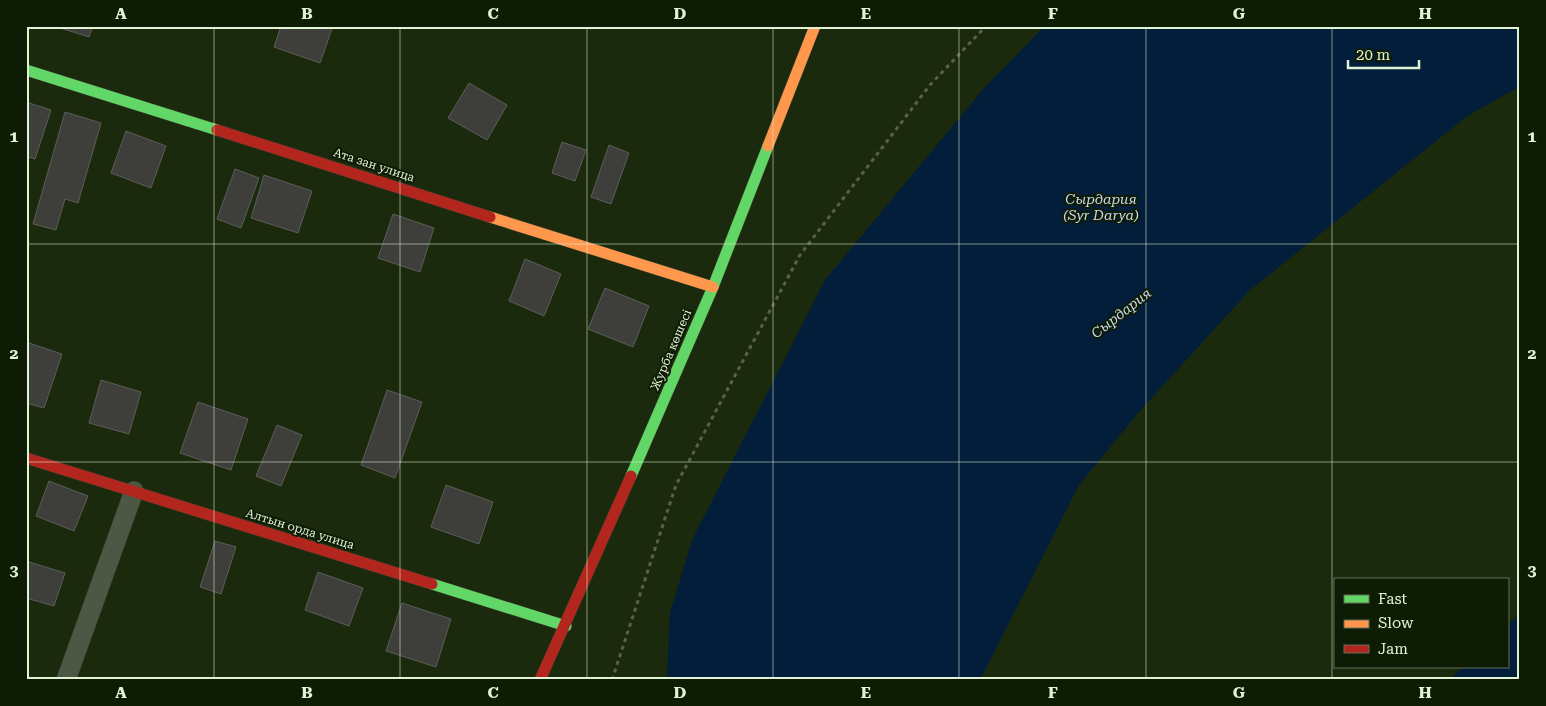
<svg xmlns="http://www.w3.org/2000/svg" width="1546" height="706" viewBox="0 0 1546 706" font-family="'Roboto Serif',serif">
<rect width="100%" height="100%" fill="#1b2a0d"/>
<path fill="#021e3a" d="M1045 26H1520V86L1466 117 1249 291 1138 413 1079 485 980 680H667L670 613 692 540 825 280 985 87Z
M1520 614V680H1449L1463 667H1507V625Z"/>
<path fill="#3e3f3b" stroke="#5c5d59" d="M54 26H93L89 37Z
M281 26H333L320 63 274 47Z
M469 83 507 105 487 140 448 118Z
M26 102 51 110 35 159 26 156Z
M65 112 101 123 78 203 65 199 56 230 33 224Z
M126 131 166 146 151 188 111 173Z
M562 142 586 150 575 181 552 173Z
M609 145 629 153 611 204 591 197Z
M235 169 259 178 241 228 217 219Z
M264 175 312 191 298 233 251 218Z
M393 214 434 228 420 272 378 258Z
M525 259 561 274 544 316 509 301Z
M605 288 649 306 633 347 588 329Z
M26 342 62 354 44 408 26 403Z
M101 380 141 392 129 434 89 423Z
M387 390 422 402 395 478 361 465Z
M198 402 248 419 231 470 180 453Z
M277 425 302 435 281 486 256 476Z
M49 481 88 496 74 531 36 516Z
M446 485 493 502 479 544 431 527Z
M215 541 236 547 221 594 200 587Z
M26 561 65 573 54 606 26 598Z
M318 572 363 588 349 626 305 610Z
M402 603 451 619 436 667 386 651Z"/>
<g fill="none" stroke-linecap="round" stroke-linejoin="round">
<defs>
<path id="street" d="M66 680 134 491"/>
<path id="fast" d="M26 70 217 130
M631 476 713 287 768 146
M432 584 566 626"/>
<path id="slow" d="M768 146 815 26
M490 217 713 287"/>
<path id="jam" d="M217 130 490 217
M26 458 432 584
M540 680 631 476"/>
</defs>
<use href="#street" stroke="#343f2b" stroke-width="20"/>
<use href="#fast" stroke="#343f2b" stroke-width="12"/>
<use href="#slow" stroke="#343f2b" stroke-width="12"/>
<use href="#jam" stroke="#343f2b" stroke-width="12"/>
<path stroke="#56614e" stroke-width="3" stroke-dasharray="4 4" stroke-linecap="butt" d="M612 680 676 485 800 255 930 85 986 26"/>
<use href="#street" stroke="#4d5844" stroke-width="19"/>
<use href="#fast" stroke="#63d668" stroke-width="11"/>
<use href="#slow" stroke="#ff974d" stroke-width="11"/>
<use href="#jam" stroke="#b3261e" stroke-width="11"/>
</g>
<path fill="none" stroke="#e1f3d5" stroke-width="1" stroke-opacity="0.55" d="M214 26V680M400 26V680M587 26V680M773 26V680M959 26V680M1146 26V680M1332 26V680M26 244H1520M26 462H1520"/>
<g text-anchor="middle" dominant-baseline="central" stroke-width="4" stroke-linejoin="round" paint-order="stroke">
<g font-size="12" fill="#e1f3d5" stroke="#0e1b05">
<text transform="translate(374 165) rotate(18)">Ата зан улица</text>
<text transform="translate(671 350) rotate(-67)">Журба көшесі</text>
<text transform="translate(300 529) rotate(17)">Алтын орда улица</text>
</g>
<g font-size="14" font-style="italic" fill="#c9d8eb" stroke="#0e1b05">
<text x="1101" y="199">Сырдария<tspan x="1101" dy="16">(Syr Darya)</tspan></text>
<text transform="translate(1121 313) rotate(-38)">Сырдария</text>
</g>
</g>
<rect width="1546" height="706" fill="none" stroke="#0e1b05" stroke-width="55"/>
<rect x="1334" y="578" width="175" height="90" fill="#0e1b05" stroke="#627158"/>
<rect x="1344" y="595" width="25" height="8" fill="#63d668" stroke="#627158"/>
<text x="1378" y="604" font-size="15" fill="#e1f3d5">Fast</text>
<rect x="1344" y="620" width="25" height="8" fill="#ff974d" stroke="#627158"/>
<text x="1378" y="628" font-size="15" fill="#e1f3d5">Slow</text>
<rect x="1344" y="645" width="25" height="8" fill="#b3261e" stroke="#627158"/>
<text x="1378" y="654" font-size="15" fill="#e1f3d5">Jam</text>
<path d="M1348 60v8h71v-8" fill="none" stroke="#e1f3d5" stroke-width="2.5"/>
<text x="1356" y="60" font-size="15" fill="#e1f3d5" stroke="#0e1b05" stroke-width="4" paint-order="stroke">20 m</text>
<rect x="28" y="28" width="1490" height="650" fill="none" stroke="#e1f3d5" stroke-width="2"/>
<g font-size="16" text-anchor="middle" font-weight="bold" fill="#e1f3d5">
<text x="121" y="19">A</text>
<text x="307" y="19">B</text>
<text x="493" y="19">C</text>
<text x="680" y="19">D</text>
<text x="866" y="19">E</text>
<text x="1053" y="19">F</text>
<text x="1239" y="19">G</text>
<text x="1425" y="19">H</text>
<text x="14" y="142">1</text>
<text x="1532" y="142">1</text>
<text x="14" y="359">2</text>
<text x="1532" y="359">2</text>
<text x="14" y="576">3</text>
<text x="1532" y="576">3</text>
<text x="121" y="698">A</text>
<text x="307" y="698">B</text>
<text x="493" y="698">C</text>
<text x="680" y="698">D</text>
<text x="866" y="698">E</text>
<text x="1053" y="698">F</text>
<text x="1239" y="698">G</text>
<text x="1425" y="698">H</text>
</g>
</svg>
